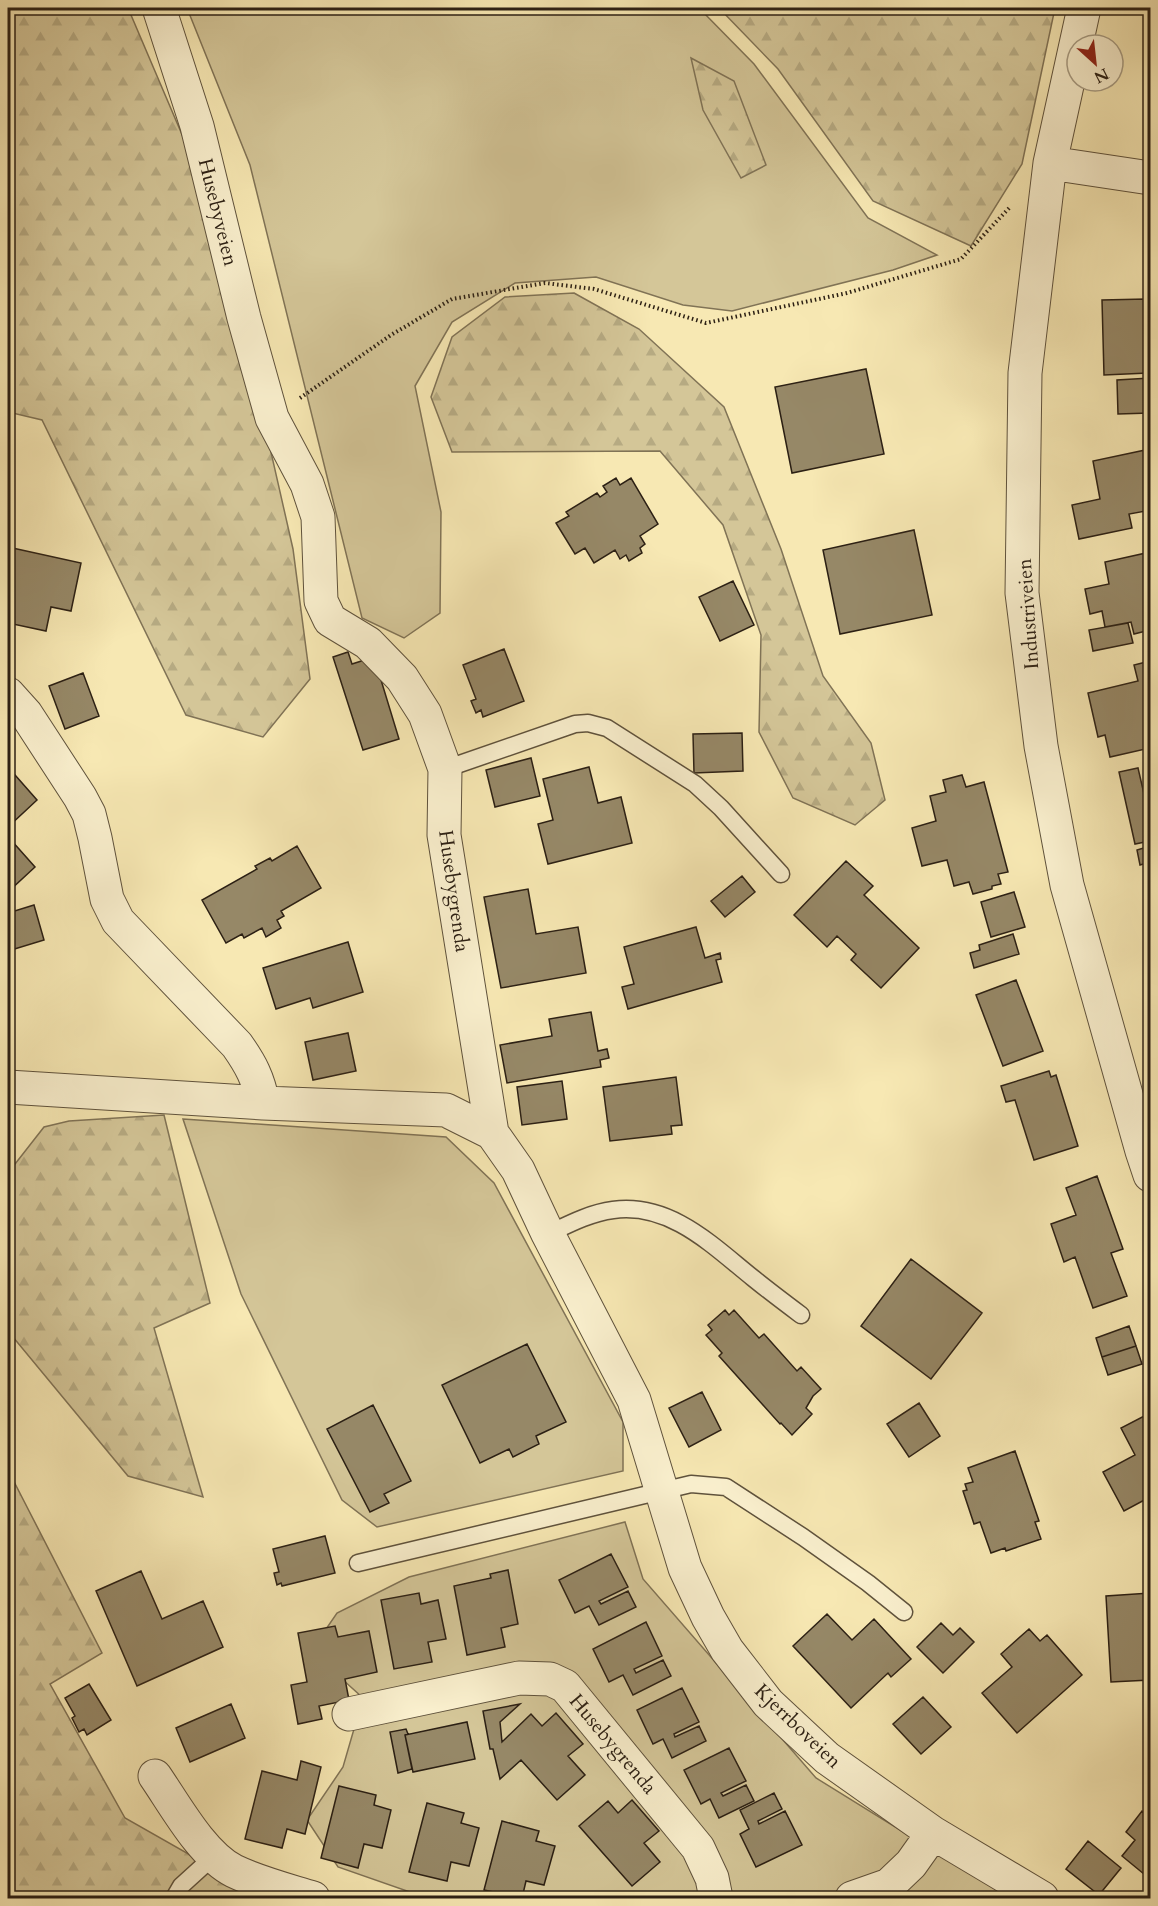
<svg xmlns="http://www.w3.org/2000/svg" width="1158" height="1906" viewBox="0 0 1158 1906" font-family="Cardo,serif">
<defs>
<pattern id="forest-firs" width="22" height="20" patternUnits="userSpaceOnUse" patternTransform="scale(1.5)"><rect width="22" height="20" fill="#d4c698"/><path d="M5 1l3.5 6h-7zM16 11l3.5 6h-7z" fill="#b6aa82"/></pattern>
</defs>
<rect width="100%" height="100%" fill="#f7e8b3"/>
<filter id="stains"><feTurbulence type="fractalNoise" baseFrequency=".00333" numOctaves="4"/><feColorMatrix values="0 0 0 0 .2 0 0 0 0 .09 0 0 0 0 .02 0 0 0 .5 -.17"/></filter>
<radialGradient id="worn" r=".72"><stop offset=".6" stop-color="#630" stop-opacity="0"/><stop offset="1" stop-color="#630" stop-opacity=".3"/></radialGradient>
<path fill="#d4c698" stroke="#807356" stroke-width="1.5" d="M187 8H699L754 64 868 218 937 255 893 270 732 311 683 305 596 277 515 283 452 322 415 386 441 512 440 613 404 638 362 618 250 165Z
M183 1119 446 1137 494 1183 623 1422V1471L377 1527 342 1500 241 1294Z
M625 1522 643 1579 816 1778 1010 1898H427L338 1867 307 1820 343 1767 363 1698 311 1651 337 1613 409 1577Z"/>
<path fill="url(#forest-firs)" stroke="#807356" stroke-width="1.5" d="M8 8H128L218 219 293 549 310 679 263 737 186 715 42 420 8 412Z
M719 8H1055L1022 164 971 246 873 201 778 69Z
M691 58 734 81 766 165 741 178 703 110Z
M574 293 639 329 724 407 781 549 823 676 871 743 885 800 855 825 793 798 759 732 761 635 723 525 660 451 452 452 431 397 452 337 505 297Z
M164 1115 210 1303 154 1328 203 1497 128 1476 8 1331V1173L44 1127 69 1121Z
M8 1470 102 1653 50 1684 125 1818 266 1898H8Z"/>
<path fill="#968867" stroke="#2c2014" stroke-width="1.5" d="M1147 8H1150V26H1146Z
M1146 299 1148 373 1104 375 1102 300Z
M866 369 884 454 792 473 775 387Z
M1150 378V413L1118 414 1117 380Z
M1150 449V503L1145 504 1146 511 1129 514 1132 528 1079 539 1072 505 1100 499 1093 461Z
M616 478 620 485 631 478 658 524 640 536 645 544 640 548 642 553 629 561 626 555 620 559 615 550 594 563 585 548 575 554 556 523 569 516 566 512 597 493 600 497 607 492 603 486Z
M914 530 932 615 840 634 823 550Z
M8 547 81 563 71 611 51 607 46 631 8 623Z
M1146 553 1150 576V630L1134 634 1131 622 1105 627 1102 611 1090 614 1085 589 1109 584 1105 562Z
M733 581 754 625 720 641 699 597Z
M1128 623 1133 643 1093 651 1089 630Z
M504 649 524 701 483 717 481 710 476 713 471 701 476 699 463 665Z
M348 652 352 664 374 657 399 739 363 750 333 657Z
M1150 661V748L1110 757 1105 735 1098 737 1088 693 1138 681 1134 665Z
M83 673 99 716 65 729 49 686Z
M742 733 743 771 694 773 693 734Z
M531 758 540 796 495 807 486 770Z
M8 767 37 800 8 827Z
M589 767 598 803 621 797 632 843 548 864 538 824 553 820 543 779Z
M1138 768 1144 794 1150 792V841L1135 844 1119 772Z
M962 775 966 787 984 782 1008 872 998 874 1001 884 992 886V889L973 894 969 882 954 886 947 860 922 866 912 828 936 821 930 796 946 792 943 780Z
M11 840 35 867 9 891 8 843Z
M297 846 321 888 281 911 284 916 277 920 281 928 266 937 262 928 244 938 242 934 226 943 202 900 257 869 255 866 270 858 272 861Z
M1150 846V862L1140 865 1137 850Z
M846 861 873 886 864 895 919 948 881 988 851 960 856 954 837 936 827 947 794 915Z
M742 876 755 892 725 917 711 901Z
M528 889 536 934 578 927 586 973 501 988 484 897Z
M1014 892 1025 927 991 937 981 902Z
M34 905 44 940 8 951V913Z
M696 927 705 958 720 953 721 959 716 960 722 982 628 1009 622 987 634 984 624 947Z
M1013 934 1019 954 974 968 970 953 980 950 979 945Z
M348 942 363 992 313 1008 310 998 276 1009 263 968Z
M1016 980 1043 1051 1003 1066 976 995Z
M591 1012 598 1051 607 1049 609 1058 600 1060 601 1067 507 1083 500 1045 552 1036 549 1019Z
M348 1033 356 1071 313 1080 305 1042Z
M1049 1071 1051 1077 1056 1075 1078 1146 1034 1160 1015 1100 1006 1102 1001 1086Z
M676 1077 682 1125 671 1126 672 1134 610 1141 603 1087Z
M562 1081 567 1119 522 1125 517 1087Z
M1097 1176 1123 1249 1111 1253 1127 1296 1093 1308 1075 1257 1064 1262 1051 1224 1076 1215 1066 1188Z
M911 1259 982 1313 931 1379 861 1326Z
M725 1310 729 1315 734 1310 759 1338 764 1334 797 1371 801 1367 821 1389 813 1396 806 1408 812 1414 792 1435 781 1423 780 1424 719 1356 722 1353 706 1335 712 1330 708 1325Z
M1129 1326 1136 1346 1102 1357 1096 1338Z
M527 1344 566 1422 536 1436 539 1444 513 1457 509 1449 480 1463 442 1385Z
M1136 1346 1142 1364 1108 1375 1102 1357Z
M702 1392 721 1430 689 1447 669 1408Z
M919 1403 940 1436 909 1457 887 1424Z
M373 1405 411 1481 384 1494 389 1503 370 1512 327 1429Z
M1150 1413V1497L1124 1511 1103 1472 1135 1455 1121 1428Z
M1015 1451 1039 1521 1035 1522 1041 1539 1006 1551 1005 1548 991 1553 980 1522 974 1524 963 1491 967 1490 965 1484 973 1482 968 1468Z
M325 1536 335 1573 282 1586 281 1583 277 1585 274 1573 279 1572 273 1549Z
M611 1554 628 1587 599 1601 601 1604 628 1591 636 1607 599 1625 589 1606 575 1613 559 1580Z
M508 1570 518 1624 501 1628 505 1647 467 1655 454 1586 491 1578 490 1574Z
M141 1571 162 1619 203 1601 223 1647 137 1686 96 1591Z
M419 1593 421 1604 438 1600 446 1639 428 1642 432 1662 394 1669 381 1600Z
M1150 1593V1680L1111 1682 1106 1596Z
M827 1614 852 1640 874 1619 911 1659 891 1677 888 1673 851 1708 793 1646Z
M646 1622 662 1656 634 1669 636 1673 663 1660 671 1676 633 1695 623 1675 609 1682 593 1649Z
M941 1623 953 1635 960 1628 974 1642 943 1673 917 1647Z
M335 1626 338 1637 369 1631 377 1672 345 1679 349 1700 319 1706 322 1719 298 1724 291 1685 307 1682 298 1633Z
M1029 1629 1040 1641 1047 1635 1082 1675 1017 1733 982 1693 1012 1667 1001 1654Z
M89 1684 111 1720 87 1735 84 1729 79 1732 72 1718 75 1716 65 1698Z
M682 1688 699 1722 674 1734 675 1737 699 1726 706 1741 672 1758 663 1739 653 1744 637 1710Z
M923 1697 951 1727 921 1754 893 1724Z
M231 1704 245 1738 190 1762 176 1728Z
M520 1704 500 1722 502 1742 531 1714 542 1726 556 1713 583 1744 568 1756 585 1775 557 1800 521 1760 500 1779 493 1749H490L483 1711Z
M467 1722 475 1759 413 1772 405 1735Z
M406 1729 408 1734 405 1735 412 1769 398 1773 390 1732Z
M729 1748 746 1781 721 1793 723 1796 746 1785 754 1801 719 1818 710 1799 701 1804 684 1770Z
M301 1761 321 1767 305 1834 287 1829 282 1848 245 1839 262 1771 297 1780Z
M339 1786 376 1795 374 1805 391 1810 382 1848 364 1844 358 1868 321 1858Z
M774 1793 782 1809 758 1821 759 1824 785 1811 802 1845 756 1867 740 1834 749 1829 740 1810Z
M632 1800 659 1831 644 1843 660 1862 632 1886 579 1826 608 1801 618 1813Z
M427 1803 464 1813 461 1823 479 1828 469 1866 451 1862 447 1881 409 1872Z
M1142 1811 1150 1818V1879L1122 1856 1135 1840 1126 1832Z
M502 1821 539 1831 536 1841 555 1846 544 1885 526 1881 522 1898 484 1890Z
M1088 1841 1121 1868 1099 1895 1066 1869Z"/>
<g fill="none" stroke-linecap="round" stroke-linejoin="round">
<defs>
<path id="lane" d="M445 769 575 724 588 723 607 728 695 784 721 808 781 874
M548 1234C569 1224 590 1213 613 1210 670 1202 713 1246 753 1278 769 1291 785 1303 801 1315
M358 1563 691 1484 726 1487 803 1537 868 1583 904 1612
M174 1898 181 1886 214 1856"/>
<path id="street" d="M159 8 197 126 244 318 272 418 307 484 318 517 321 601 330 620 368 643 402 678 425 714 445 769 444 835 492 1133
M1084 8 1050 163 1025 373 1022 593 1041 746 1067 885 1142 1151 1150 1175
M1050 163 1150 178
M8 694 26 714 80 797 89 814 95 838 107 899 118 921 237 1045C251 1065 258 1078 263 1103
M8 1087 263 1103 446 1110 492 1133 518 1170 548 1234 634 1400 685 1568 708 1617 727 1650 768 1703 827 1758 933 1833 1042 1898
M349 1714 519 1678 550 1679 565 1686 698 1848 712 1878 716 1898
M155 1776C175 1805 202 1855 234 1871 259 1883 287 1890 313 1898
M852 1898 889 1885 911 1864 933 1833"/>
</defs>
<use href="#lane" stroke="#5f523c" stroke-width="19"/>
<use href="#street" stroke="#5f523c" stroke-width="35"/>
<path stroke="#2c2014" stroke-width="4" stroke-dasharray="1.5 3" stroke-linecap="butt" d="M300 398 391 335 452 299 545 283 594 289 706 323 847 293 961 259 1011 206"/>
<use href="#lane" stroke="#faf0ce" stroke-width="16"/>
<use href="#street" stroke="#faf0ce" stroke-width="33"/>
</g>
<g text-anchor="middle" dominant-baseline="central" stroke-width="6" stroke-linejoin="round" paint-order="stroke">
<g font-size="20" fill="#2c2014" stroke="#faf0ce">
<text transform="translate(218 212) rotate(76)">Husebyveien</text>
<text transform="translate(1028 614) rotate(-94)">Industriveien</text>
<text transform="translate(454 891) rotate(82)">Husebygrenda</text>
<text transform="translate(798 1726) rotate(44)">Kjerrboveien</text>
<text transform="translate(613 1744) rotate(50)">Husebygrenda</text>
</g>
</g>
<rect width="1158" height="1906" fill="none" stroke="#f7e8b3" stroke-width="30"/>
<rect x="9" y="9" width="1140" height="1888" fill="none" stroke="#2c2014" stroke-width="3"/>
<rect x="15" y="15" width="1128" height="1876" fill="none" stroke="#2c2014" stroke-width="1.5"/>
<g transform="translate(1095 63) rotate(153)"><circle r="28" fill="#faf0ce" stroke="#a89d84" stroke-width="1.5"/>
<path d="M0-4.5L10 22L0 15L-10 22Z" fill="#8f2418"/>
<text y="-9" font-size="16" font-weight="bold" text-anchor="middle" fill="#2c2014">N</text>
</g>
<rect width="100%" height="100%" filter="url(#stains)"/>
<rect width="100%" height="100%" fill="url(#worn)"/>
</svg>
